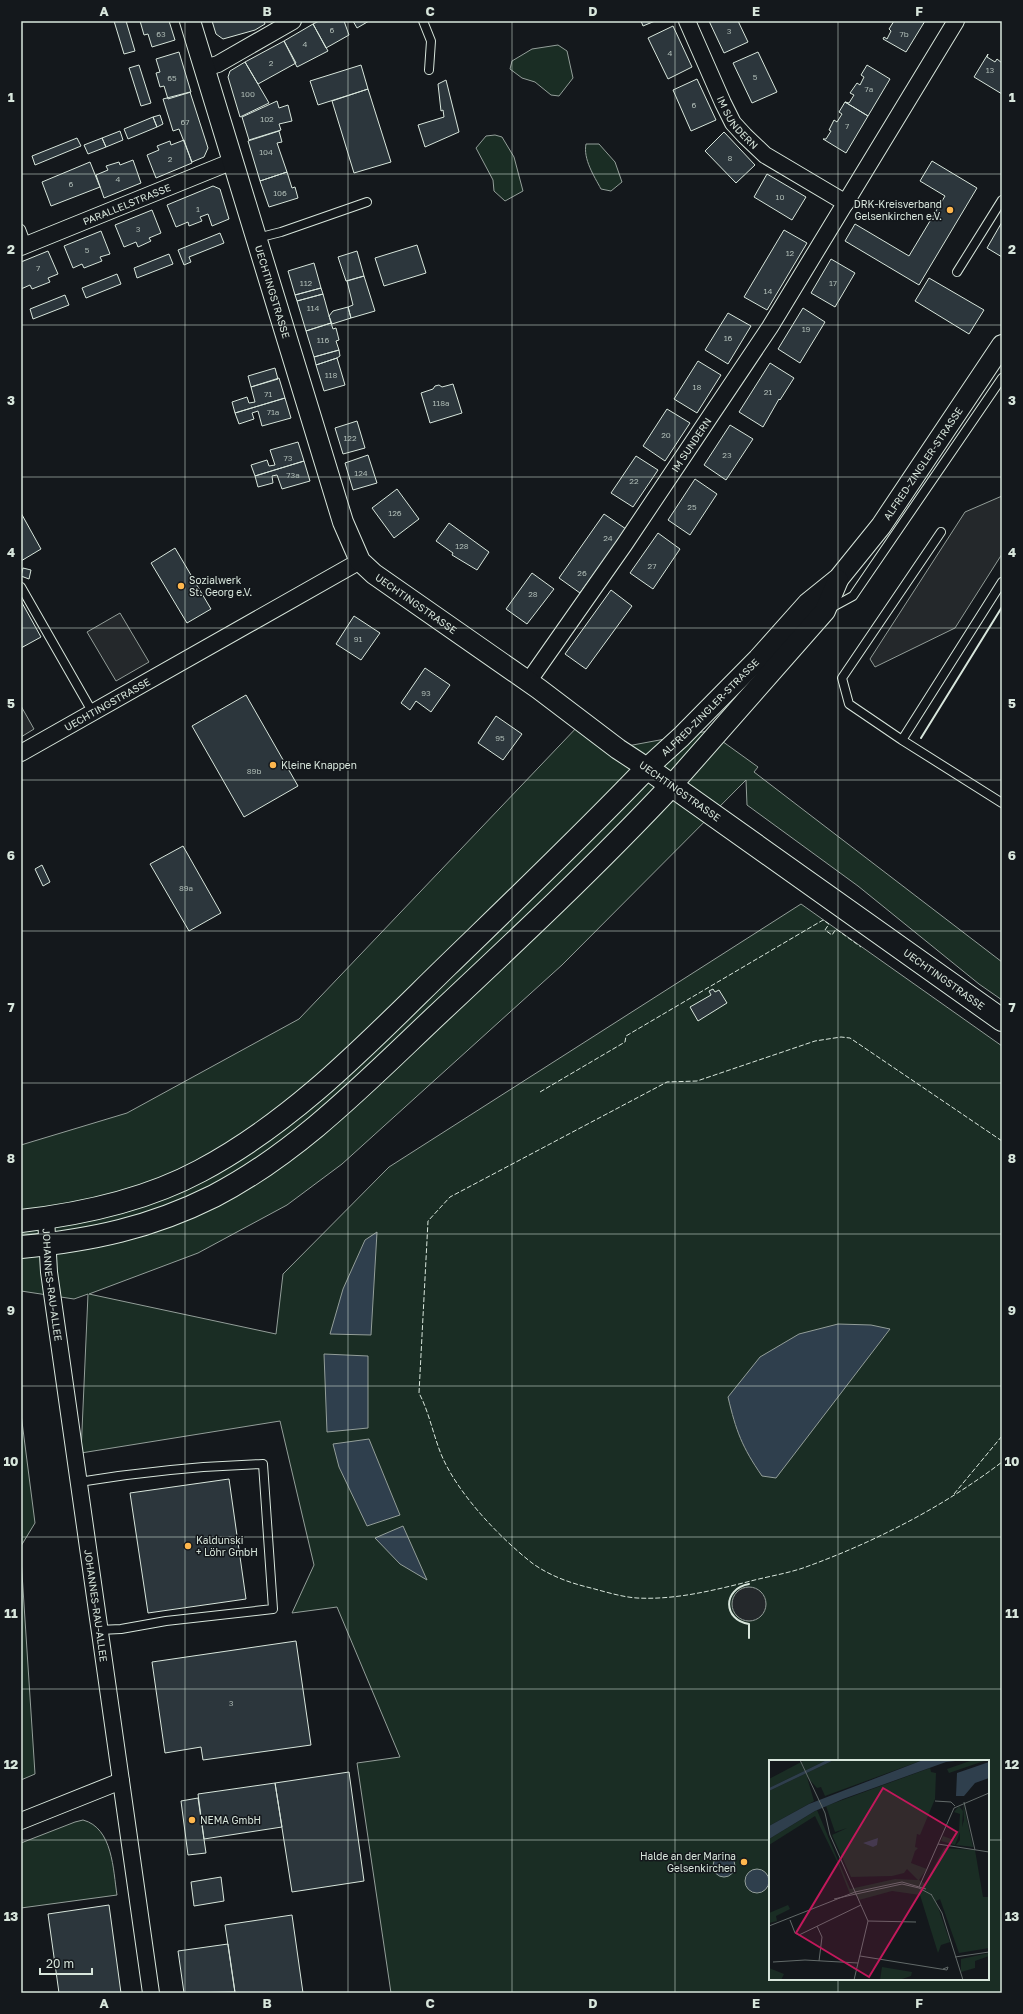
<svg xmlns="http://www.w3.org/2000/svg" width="1023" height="2014" viewBox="0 0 1023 2014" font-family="'Golos Text',sans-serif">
<rect width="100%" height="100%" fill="#14181c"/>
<path fill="#1a2d24" stroke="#939e99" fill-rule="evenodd" d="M558 45 567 51 573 78 559 96 551 95 535 82 522 78 510 69 512 61 532 49Z
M495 135 502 137 514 157 523 191 505 201 494 191 493 180 476 148 486 136Z
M586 144H599L615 162 622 182 611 191 601 189C594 176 583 159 586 144Z
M580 724 622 747 708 731 758 767 754 772 1002 962V1000L979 984 858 886 747 805 746 780 562 965 342 1164 287 1205 198 1253 89 1294 276 1334 283 1274 389 1167 801 904 1002 1046V1993H391L357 1763 400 1757 337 1607 292 1613 314 1565 280 1421 81 1453 88 1294 74 1299 21 1291V1145L127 1113 299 1019ZM770 1761H988V1979H770Z
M21 1414 35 1523 21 1546Z
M21 1558 35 1774 21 1780Z
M83 1820C113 1828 113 1870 117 1895L21 1908V1843L75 1822Z"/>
<path fill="#24282b" stroke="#939e99" d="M1002 496V554L955 628 875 667 870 659 965 512Z
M120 613 149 662 116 681 87 632Z
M21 706 34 729 21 737Z
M732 1604a17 17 0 1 1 34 0a17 17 0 1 1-34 0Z"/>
<path fill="#2f3f4d" stroke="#939e99" d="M377 1232 371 1335 330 1334 343 1289 365 1240Z
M838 1324 871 1325 890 1329 776 1478 762 1476C742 1447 736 1431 728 1397L760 1357 799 1334Z
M324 1354 368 1356V1428L327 1432Z
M369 1439 400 1515 367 1526 339 1467 333 1444Z
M403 1526 427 1580 400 1564 375 1538Z
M713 1866a11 11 0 1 1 22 0a11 11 0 1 1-22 0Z
M745 1881a12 12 0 1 1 24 0a12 12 0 1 1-24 0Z"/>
<path fill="#2c363c" stroke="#d8e6dc" d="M114 21H126L135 51 124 54Z
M140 21H169L175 40 152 47 148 34 144 35Z
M212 21H264L265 24 255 30 223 39 216 34Z
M319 21H344L349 35 326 48 313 24Z
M353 21H369L357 28Z
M641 21H655L643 26Z
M709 21H738L748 42 724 53Z
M894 21H925L906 52 883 39 884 37 887 39 891 31 889 29Z
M313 24 328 51 297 67 284 41Z
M673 26 692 67 668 79 648 38Z
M284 41 296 63 258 84 245 62Z
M179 52 191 92 168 99 164 86 160 87 156 73 160 72 156 59Z
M758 52 777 92 752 103 733 63Z
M988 54 987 57 995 62 997 59 1002 63V94L974 77Z
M245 62 269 103 240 117 228 77 230 71Z
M139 65 151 103 141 106 129 68Z
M361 65 368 89 318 105 310 81Z
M867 65 890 79 868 116 845 102 849 103 854 95 850 93 857 83 860 85 864 77 861 75Z
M697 79 716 120 691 131 673 90Z
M446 80 459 132 425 147 418 125 444 117 443 110 441 111 438 84Z
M368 89 391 162 354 173 332 101Z
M190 92 208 148 204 157 192 162 179 129 173 131 163 99Z
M277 101 279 108 288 105 292 121 279 124 281 130 249 140 242 117Z
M845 102 868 116 846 153 823 139H826L831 131 829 130 834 120 837 122 842 114 839 112Z
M160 115 163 124 157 127 153 117Z
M153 117 157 127 128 139 124 129Z
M120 131 123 140 106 147 102 138Z
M279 131 282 142 277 143 287 172 260 181 248 141Z
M724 132 755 165 736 183 705 151Z
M77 138 81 146 35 165 32 156Z
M102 138 106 147 88 154 84 145Z
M184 140 192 163 156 178 147 155 159 150 157 146 170 141 171 145Z
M133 160 141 183 104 198 96 175 108 170 106 166 119 162 120 165Z
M932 161 977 188 919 285 845 241 855 224 909 256 945 196 920 181Z
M90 162 100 187 51 206 42 182Z
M287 172 292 188 295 187 298 198 269 207 260 181Z
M767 174 806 197 792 220 754 197Z
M213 186 220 189 229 219 212 226 208 214 200 217 202 221 189 226 188 222 176 227 167 205Z
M152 210 161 233 149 238 151 241 138 247 136 242 124 247 115 225Z
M1002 222V257L987 248Z
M784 230 807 243 767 310 744 297Z
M101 231 110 254 100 257 102 261 84 268 82 264 73 268 64 246Z
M220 233 224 243 189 257 191 262 184 265 178 250Z
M417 245 426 273 384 286 375 258Z
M48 251 58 274 48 278 50 282 32 289 30 285 21 289V262Z
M357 251 364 276 346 281 338 257Z
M169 254 173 264 137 278 134 268Z
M831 259 855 273 835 307 811 293Z
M314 263 321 288 295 295 288 271Z
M117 274 121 284 86 298 82 288Z
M364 276 375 311 351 318 348 307 353 305 347 281Z
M929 278 984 310 969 334 915 301Z
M321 288 323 294 297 301 295 295Z
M323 294 331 323 306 331 297 301Z
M65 295 69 305 33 319 30 309Z
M348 307 351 318 332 324 329 316 333 311Z
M803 308 825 322 800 363 778 349Z
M728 313 751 326 728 364 705 350Z
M331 323 333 329 336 328 339 340 336 341 339 350 314 357 306 331Z
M339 350 340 356 337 358 316 365 314 357Z
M337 358 345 385 324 391 316 365Z
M698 361 721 375 697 413 674 399Z
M770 363 794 378 780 400 779 399 763 427 739 412Z
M275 368 278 379 251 387 248 376Z
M279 378 285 398 235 413 232 402 247 397 249 403 255 402 251 387Z
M453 384 462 413 430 423 421 393 433 389 435 386 439 385 442 387Z
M285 398 291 418 262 426 258 411 252 413 254 419 239 424 235 413Z
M667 409 690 423 665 461 643 446Z
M357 421 365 448 343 454 335 428Z
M730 425 753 439 726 480 704 465Z
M298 442 304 461 255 476 251 465 267 460 269 466 275 465 270 450Z
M368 455 377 483 353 490 345 463Z
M636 456 658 470 633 507 611 493Z
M304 461 310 481 282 489 277 475 272 476 273 483 258 487 255 476Z
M695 479 717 494 690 535 668 520Z
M397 489 419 519 394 538 372 508Z
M21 513 41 549 21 561Z
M604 514 626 529 580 593 559 578Z
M449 523 489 552 477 570 452 555 453 553 436 541Z
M658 533 680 549 653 589 630 573Z
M175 548 211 609 187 623 151 563Z
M23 568 31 570 29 579 21 576Z
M532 573 554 589 527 624 506 609Z
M611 590 632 606 586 669 565 654Z
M21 601 41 637 21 648Z
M354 616 380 633 361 660 336 644Z
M425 668 450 685 431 712 416 701 410 710 401 703Z
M246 695 298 786 244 817 192 726Z
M496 716 522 734 503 760 478 743Z
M183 846 221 913 189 931 150 864Z
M42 865 50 882 43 886 35 869Z
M713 989 715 992 719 990 727 1003 698 1021 690 1007 711 995 709 991Z
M229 1479 246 1599 148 1613 130 1493Z
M296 1641 311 1745 203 1760 201 1747 165 1753 152 1662Z
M349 1772 364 1881 292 1892 275 1783Z
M275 1783 282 1827 204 1839 198 1794Z
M198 1798 206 1853 188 1855 181 1801Z
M221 1877 224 1901 194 1906 191 1882Z
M109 1905 121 1993H59L48 1914Z
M292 1915 303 1993H235L225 1925Z
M228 1944 235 1992 184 1993 178 1951Z"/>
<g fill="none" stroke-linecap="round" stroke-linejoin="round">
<defs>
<path id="service" d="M423 21 431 41 429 70
M21 229 27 245
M257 238 281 232 367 202
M957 272 1002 200
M941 532 842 678 849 704 902 740 1002 582
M21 587 93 713
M829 609 853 596 1002 378
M902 740 1002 803
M79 1482C139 1472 201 1466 263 1464L273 1609 166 1621 121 1629 99 1630"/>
<g id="minor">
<path id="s1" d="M687 21 723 103 733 123 745 136 765 155 846 203"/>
<path d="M205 68 218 64 293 21"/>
<path id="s2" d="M21 247 233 161"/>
<path id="s3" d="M528 682 624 545 770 327 956 21"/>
<path id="s4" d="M21 753 360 561"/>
<path id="s5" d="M46 1218 49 1272 151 1993"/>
<path d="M21 1821 121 1781"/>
</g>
<g id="tertiary">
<path id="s6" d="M190 21 343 522 360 561 374 574 539 689 618 749 647 768 681 737 758 659 808 603 839 578 881 526 1002 345"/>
<path d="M672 785 825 611 838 580"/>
</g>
<g id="secondary">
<path id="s7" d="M21 1221C82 1214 146 1200 200 1171 296 1120 370 1041 447 966 514 901 582 836 647 768L1002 1020"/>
<path d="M21 1247C92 1240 150 1228 214 1196 299 1152 368 1080 437 1015 517 940 597 865 672 785"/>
</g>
</defs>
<use href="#service" stroke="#d8e6dc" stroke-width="10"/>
<use href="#minor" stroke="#d8e6dc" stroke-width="18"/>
<use href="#tertiary" stroke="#d8e6dc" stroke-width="22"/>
<use href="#secondary" stroke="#d8e6dc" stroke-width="24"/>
<use href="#service" stroke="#14181c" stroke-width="8"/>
<use href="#minor" stroke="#14181c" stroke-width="16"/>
<use href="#tertiary" stroke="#14181c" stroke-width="20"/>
<use href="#secondary" stroke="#14181c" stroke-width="22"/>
<path stroke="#d8e6dc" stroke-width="1" stroke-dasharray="5 2" stroke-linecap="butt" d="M540 1092 625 1042 626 1036 823 920 829 924 825 930 832 935 836 929 861 947
M1002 1141 850 1038 841 1037 815 1041 697 1081 667 1082 450 1197 428 1221 419 1393C429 1412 433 1434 441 1454 457 1493 499 1537 532 1563 550 1576 570 1583 591 1588 606 1592 622 1597 637 1598 674 1600 711 1591 747 1582 765 1577 785 1574 803 1568 873 1543 943 1507 1002 1462
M954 1494 1002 1436"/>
<path stroke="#d8e6dc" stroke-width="2" d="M921 738 1002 607
M749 1638V1624C723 1620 722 1589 749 1584"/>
</g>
<path fill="none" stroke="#d8e6dc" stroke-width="1" stroke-opacity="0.55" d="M185 21V1993M348 21V1993M512 21V1993M675 21V1993M838 21V1761M21 174H1002M21 325H1002M21 477H1002M21 628H1002M21 780H1002M21 931H1002M21 1083H1002M21 1234H1002M21 1386H1002M21 1537H1002M21 1689H1002M21 1840H770M988 1840H1002M838 1979V1993"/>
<g fill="#ffb74d" stroke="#14181c" stroke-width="1.5">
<circle cx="950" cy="210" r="4"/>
<circle cx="181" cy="586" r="4"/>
<circle cx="273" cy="765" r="4"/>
<circle cx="188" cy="1546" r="4"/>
<circle cx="192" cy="1820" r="4"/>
<circle cx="744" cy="1862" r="4"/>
</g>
<g text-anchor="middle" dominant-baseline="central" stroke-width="3" stroke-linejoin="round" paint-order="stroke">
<g font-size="8" fill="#adbab4">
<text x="332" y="30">6</text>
<text x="729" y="31">3</text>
<text x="161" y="34">63</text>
<text x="904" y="34">7b</text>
<text x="305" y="44">4</text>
<text x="670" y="53">4</text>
<text x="271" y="63">2</text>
<text x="990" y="70">13</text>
<text x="755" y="77">5</text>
<text x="172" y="78">65</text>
<text x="869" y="89">7a</text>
<text x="248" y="94">100</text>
<text x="694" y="105">6</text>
<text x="267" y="119">102</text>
<text x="185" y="122">67</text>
<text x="847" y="126">7</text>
<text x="266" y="152">104</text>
<text x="730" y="158">8</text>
<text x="170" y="159">2</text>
<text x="118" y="179">4</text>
<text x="71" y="184">6</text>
<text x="280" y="193">106</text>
<text x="780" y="197">10</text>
<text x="198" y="209">1</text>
<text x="138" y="229">3</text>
<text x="87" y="250">5</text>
<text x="790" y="253">12</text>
<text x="38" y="268">7</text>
<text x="306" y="283">112</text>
<text x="833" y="283">17</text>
<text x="768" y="291">14</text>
<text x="313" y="308">114</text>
<text x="806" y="329">19</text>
<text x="728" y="338">16</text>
<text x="323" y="340">116</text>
<text x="331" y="375">118</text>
<text x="697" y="387">18</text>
<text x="768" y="392">21</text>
<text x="268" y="394">71</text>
<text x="441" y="403">118a</text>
<text x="273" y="412">71a</text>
<text x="666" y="435">20</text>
<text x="350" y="438">122</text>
<text x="727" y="455">23</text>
<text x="288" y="458">73</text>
<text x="361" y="473">124</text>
<text x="293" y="475">73a</text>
<text x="634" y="481">22</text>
<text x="692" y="507">25</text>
<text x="395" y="513">126</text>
<text x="608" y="538">24</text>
<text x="462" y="546">128</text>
<text x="652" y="566">27</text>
<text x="582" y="573">26</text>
<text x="533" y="594">28</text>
<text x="358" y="639">91</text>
<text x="426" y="693">93</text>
<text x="500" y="738">95</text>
<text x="254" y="771">89b</text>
<text x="186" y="888">89a</text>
<text x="231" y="1703">3</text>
</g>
<g font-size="10" fill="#d8e6dc" stroke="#14181c">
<text stroke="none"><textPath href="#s1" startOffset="114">IM SUNDERN</textPath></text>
<text stroke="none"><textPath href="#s2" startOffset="114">PARALLELSTRASSE</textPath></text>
<text stroke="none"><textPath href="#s6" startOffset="283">UECHTINGSTRASSE</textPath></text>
<text stroke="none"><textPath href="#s3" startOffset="288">IM SUNDERN</textPath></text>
<text stroke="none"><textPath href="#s6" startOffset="1333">ALFRED-ZINGLER-STRASSE</textPath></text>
<text stroke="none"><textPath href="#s6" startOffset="637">UECHTINGSTRASSE</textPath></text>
<text stroke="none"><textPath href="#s4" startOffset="99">UECHTINGSTRASSE</textPath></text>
<text stroke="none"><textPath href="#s6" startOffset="1008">ALFRED-ZINGLER-STRASSE</textPath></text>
<text transform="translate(680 791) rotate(35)">UECHTINGSTRASSE</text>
<text stroke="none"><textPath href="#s7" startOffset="1155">UECHTINGSTRASSE</textPath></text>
<text stroke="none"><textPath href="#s5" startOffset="67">JOHANNES-RAU-ALLEE</textPath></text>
<text stroke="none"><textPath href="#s5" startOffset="391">JOHANNES-RAU-ALLEE</textPath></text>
</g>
<g font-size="10" fill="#d8e6dc" stroke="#14181c" text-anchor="start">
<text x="942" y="204" text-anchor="end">DRK-Kreisverband<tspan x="942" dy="12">Gelsenkirchen e.V.</tspan></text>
<text x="189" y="580">Sozialwerk<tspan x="189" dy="12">St. Georg e.V.</tspan></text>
<text x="281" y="765">Kleine Knappen</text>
<text x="196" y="1540">Kaldunski<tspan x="196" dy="12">+ Löhr GmbH</tspan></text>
<text x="200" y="1820">NEMA GmbH</text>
<text x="736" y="1856" text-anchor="end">Halde an der Marina<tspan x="736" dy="12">Gelsenkirchen</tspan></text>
</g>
</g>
<g transform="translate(769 1760)">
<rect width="220" height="220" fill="#14181c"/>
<path d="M36 0H58L0 28V19ZM65 0H154L56 36 52 27 48 28 38 17 45 41 0 66V31ZM204 0H218L180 13 178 9ZM161 8 162 12 167 13 166 39 151 75 148 74 146 87 149 88 146 91 142 103 158 109 150 120 156 124 175 88 206 90 214 137H220V188L190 193 171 139 167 141 181 182 172 185 169 193 151 135 123 131 90 140 88 136 81 134 68 101 46 56 0 85V79L48 50 81 129 126 119 149 120 138 109 135 113 123 116 82 117 63 75 78 68 66 72 57 46ZM194 44 195 47 204 87 187 85 191 80V72L186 85 172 81 174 76 185 80 190 70 191 54 185 52 190 46 194 51 193 67 195 60ZM19 145 21 149 7 156 8 161 0 163V153ZM220 193V196L206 201V208L192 212V199ZM113 207 143 212 142 216 130 220H111ZM0 208 15 214 12 220H0Z" fill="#1a2d24"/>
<path d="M58 0H65L0 31V28ZM154 0H196L177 2 74 39 46 51 0 79V66L40 44ZM220 2V18L206 23 195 36H187L188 13ZM109 78 108 85 104 87 94 83Z" fill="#2f3f4d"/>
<path fill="none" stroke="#626a69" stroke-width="1" d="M31 0 56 53 61 75 87 134 133 124 150 128 163 135M166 41 182 42 186 46M195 42 206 90M169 84 220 92M150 127 185 48 220 33M86 132 133 122 157 129M162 134 173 153 194 220M65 139 87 134 99 161 85 220M21 160 26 173 30 175 92 145M99 161 147 162M0 166 86 132M48 166 53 177 50 201M91 196 178 210 179 207 174 209M186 197 220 192M4 202 36 200 89 203"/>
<path fill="#c2185b" fill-opacity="0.15" stroke="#c2185b" stroke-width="2" d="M114 28 188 72 100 217 27 173Z"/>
<rect width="220" height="220" fill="none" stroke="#d8e6dc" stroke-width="2"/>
</g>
<rect width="1023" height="2014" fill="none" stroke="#14181c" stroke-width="44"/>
<path d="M40 1968v6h52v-6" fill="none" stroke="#d8e6dc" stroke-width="2"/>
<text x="46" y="1968" font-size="12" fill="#d8e6dc" stroke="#14181c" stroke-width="3" paint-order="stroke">20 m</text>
<rect x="22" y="22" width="979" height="1970" fill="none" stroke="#d8e6dc" stroke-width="1.5"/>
<g font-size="13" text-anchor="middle" font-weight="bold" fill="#d8e6dc">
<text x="104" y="16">A</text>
<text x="267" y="16">B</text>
<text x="430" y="16">C</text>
<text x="593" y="16">D</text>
<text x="756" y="16">E</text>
<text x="919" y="16">F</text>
<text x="11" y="102">1</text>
<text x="1012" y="102">1</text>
<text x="11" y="254">2</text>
<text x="1012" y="254">2</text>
<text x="11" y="405">3</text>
<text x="1012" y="405">3</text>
<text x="11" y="557">4</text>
<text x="1012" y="557">4</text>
<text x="11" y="708">5</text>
<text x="1012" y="708">5</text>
<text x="11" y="860">6</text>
<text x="1012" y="860">6</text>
<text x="11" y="1012">7</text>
<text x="1012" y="1012">7</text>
<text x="11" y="1163">8</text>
<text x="1012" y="1163">8</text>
<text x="11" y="1315">9</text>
<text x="1012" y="1315">9</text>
<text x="11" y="1466">10</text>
<text x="1012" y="1466">10</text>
<text x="11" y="1618">11</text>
<text x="1012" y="1618">11</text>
<text x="11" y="1769">12</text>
<text x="1012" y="1769">12</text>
<text x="11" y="1921">13</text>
<text x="1012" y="1921">13</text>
<text x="104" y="2008">A</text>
<text x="267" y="2008">B</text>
<text x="430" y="2008">C</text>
<text x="593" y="2008">D</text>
<text x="756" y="2008">E</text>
<text x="919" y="2008">F</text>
</g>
</svg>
